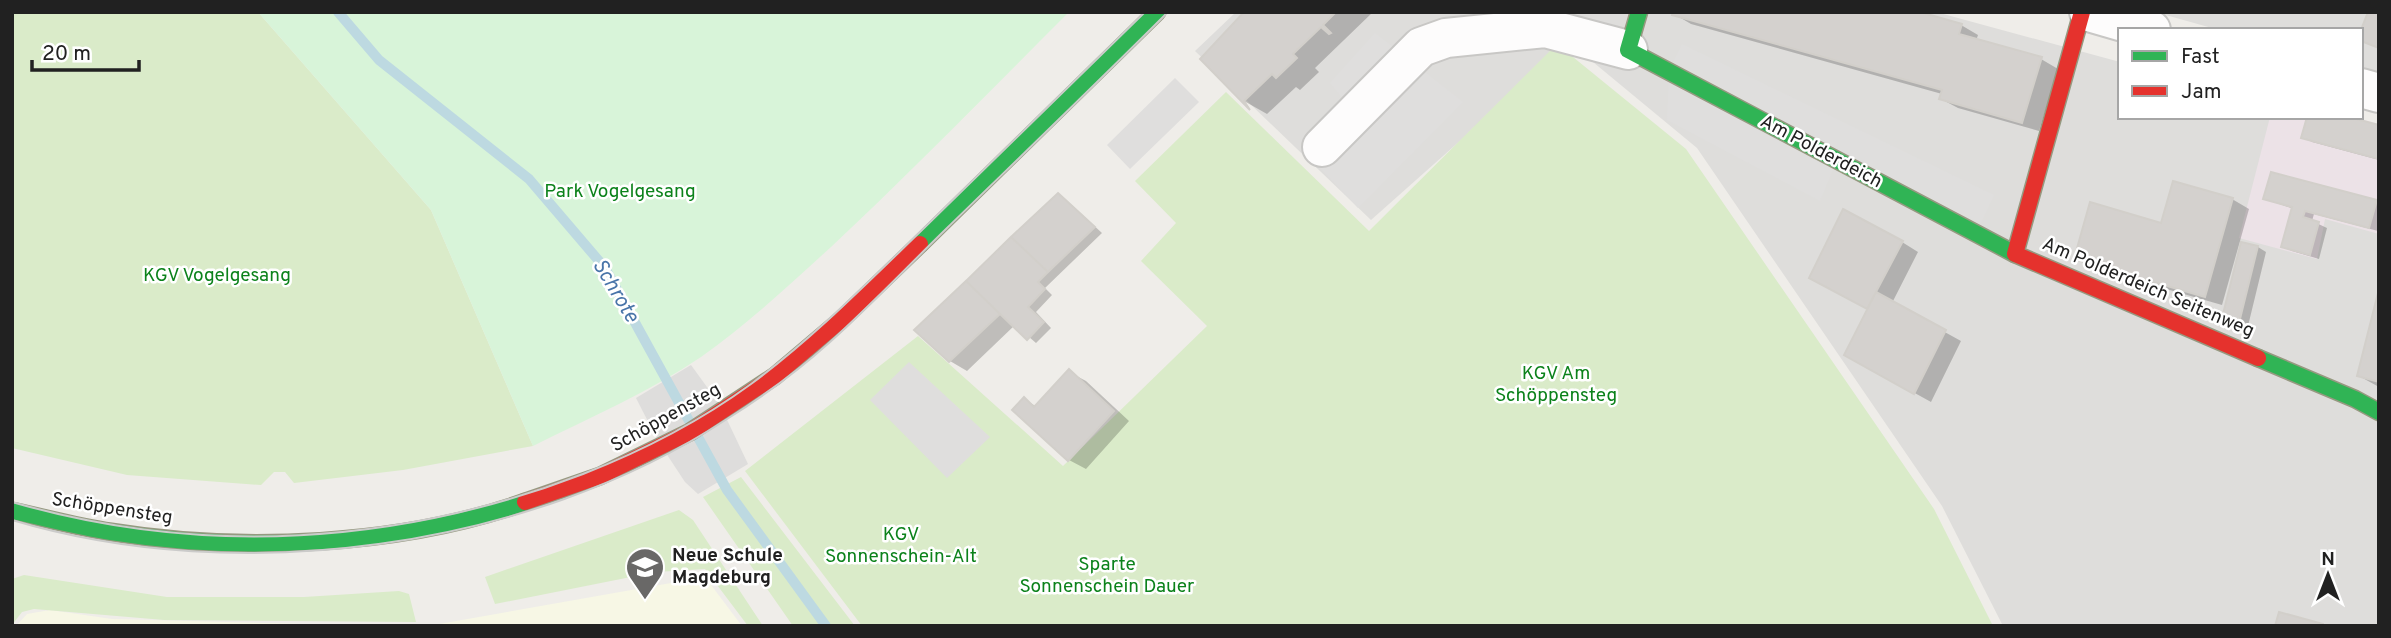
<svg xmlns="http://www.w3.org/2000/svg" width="2391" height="638" viewBox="0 0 2391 638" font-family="Overpass,sans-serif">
<rect width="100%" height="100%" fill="#efede9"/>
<path fill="#dedddb" d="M1236 12H1936L2120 62V117H2322L2379 133V626H2003L1942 506 1697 148 1570 43 1371 220 1195 51Z
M2155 12H2379V73L2361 68V30H2219Z"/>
<path fill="#ece2e7" d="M2270 117H2354L2379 124V234L2325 219 2317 259 2239 238Z"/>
<path fill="#f7f7e5" d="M705 577 742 626H428Z
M50 610 112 619 378 626H16L27 614Z"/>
<path fill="#daebc9" d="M12 12H258L431 210 533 446 403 470 294 483 285 472H274L261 485 127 475 12 448Z
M1557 44 1686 149 1934 509 1993 626H862L745 471 918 336 1063 466 1207 326 1141 261 1176 223 1135 181 1226 92 1369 231Z
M741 477 855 626H793L703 497Z
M679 510 693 520 763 626H748L705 569 656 572 495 604 485 577Z
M24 575 167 597H304L399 591 409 594 416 622 164 620 34 609 22 612 12 625V579Z"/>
<path fill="#d8f4d9" d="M258 12H1069C990 91 912 171 831 247 790 284 747 325 701 357 649 392 589 418 533 446L431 210Z"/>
<path fill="#dfdedd" d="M1375 33 1463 102 1358 208 1303 150 1350 107 1330 83Z
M1682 44 1994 195 1981 223 1837 160 1820 201 1667 120 1669 71Z
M1175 78 1199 102 1130 169 1107 145Z
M909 362 990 437 947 478 870 400Z"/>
<path fill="#dedddc" d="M691 365 720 405 748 464 698 494 685 482 658 441 636 398Z"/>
<path fill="#0003" d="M1247 12H1373L1315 68 1319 72 1300 90 1296 87 1267 114 1244 101Z
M1674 14 1961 25 1978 35 1976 41 2041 59 2058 69 2039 131 1958 108 1941 99 1942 94 1691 24Z
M2379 127V160L2312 142 2303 137Z
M1058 195 1066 200 1102 233 1045 288 1052 295 1036 312 1051 328 1036 343 1015 325 967 371 950 361 917 330Z
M2232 199 2249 209 2222 305 2093 268 2076 258Z
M2265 199 2376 202 2379 203V228L2378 231 2314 214 2312 221 2327 228 2319 259 2292 251 2283 247 2294 209Z
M1902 242 1918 252 1892 303 1961 341 1931 402 1846 355 1869 309 1828 287Z
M2258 247 2266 252 2248 326 2224 318Z
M2379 297V387L2359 376Z
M1069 372 1086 381 1129 421 1086 469 1069 460 1024 399 1037 407Z"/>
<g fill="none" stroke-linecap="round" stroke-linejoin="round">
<path stroke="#bdd9e1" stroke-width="10" d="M338 12 379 60 529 179 605 268 727 490 826 626"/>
</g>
<path fill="#d4d1ce" stroke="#d2cfca" stroke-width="2" d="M1244 12H1336L1323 25 1331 33 1329 34 1321 27 1293 54 1297 58 1276 78 1272 74 1244 101 1250 110 1200 59Z
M1673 12H1920L1962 24 1959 34 2042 57 2022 123 1939 99 1942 90 1672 15Z
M2368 12H2379V48L2361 41V30Z
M2307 117H2349L2379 125V159L2301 138Z
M2271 172 2377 200 2369 228 2305 211 2303 217 2319 222 2310 255 2281 247 2292 207 2263 199Z
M2173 181 2233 198 2205 297 2074 259 2090 202 2161 223Z
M1058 193 1095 227 1048 272 1011 237Z
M1843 209 1903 241 1867 309 1809 278Z
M1011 237 1048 272 1038 282 1045 289 1028 307 1044 322 1027 340 966 281Z
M2241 242 2258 246 2239 323 2222 318Z
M966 281 1000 314 949 362 914 330Z
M2379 289V382L2357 376Z
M1876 292 1946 330 1914 394 1844 355Z
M1069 369 1114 411 1068 461 1012 410 1024 397 1034 407Z
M2279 612 2323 624V626H2275Z"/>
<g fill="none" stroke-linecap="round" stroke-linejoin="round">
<defs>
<path id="street" d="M2089 12 2151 30
M2361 88 2379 93
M1322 147 1421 47 1446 38 1545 28 1628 50"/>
<path id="fast" d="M1639 12 1628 50 2015 254
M920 244 1157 12
M2258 358 2355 399 2379 412
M12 511C45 518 78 527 111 532 240 553 402 546 525 502"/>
<path id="jam" d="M2082 12 2015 254 2258 358
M525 502 600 476 690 432 775 376 840 321 920 244"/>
</defs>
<use href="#street" stroke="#c8c7c5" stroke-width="42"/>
<use href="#fast" stroke="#969980" stroke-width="19"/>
<use href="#jam" stroke="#969980" stroke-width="19"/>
<use href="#street" stroke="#fdfcfc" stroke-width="38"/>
<use href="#fast" stroke="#30b455" stroke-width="16"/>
<use href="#jam" stroke="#e5322d" stroke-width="16"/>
<path stroke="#cbcbca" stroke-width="2" d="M12 502C202 557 399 545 583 474 642 451 699 422 751 384 813 338 867 283 923 229 997 157 1071 84 1145 12
M12 520C239 588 529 549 727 419 762 397 799 370 830 342 870 306 907 267 946 229 1020 157 1095 85 1168 12"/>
</g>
<defs>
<symbol id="school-pin" viewBox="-11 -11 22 30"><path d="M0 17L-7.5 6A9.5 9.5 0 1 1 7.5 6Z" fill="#696867" stroke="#fff"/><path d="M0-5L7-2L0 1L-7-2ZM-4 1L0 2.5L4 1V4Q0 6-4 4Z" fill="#fff"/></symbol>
</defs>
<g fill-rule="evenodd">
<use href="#school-pin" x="623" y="545" width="44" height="60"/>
</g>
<g text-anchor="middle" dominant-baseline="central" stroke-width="5" stroke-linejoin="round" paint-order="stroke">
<g font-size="19" fill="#212121" stroke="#fff">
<text transform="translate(1821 152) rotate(28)">Am Polderdeich</text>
<text transform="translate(2148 288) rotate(23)">Am Polderdeich Seitenweg</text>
<text transform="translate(666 418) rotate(-29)">Schöppensteg</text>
<text transform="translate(112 509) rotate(9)">Schöppensteg</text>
</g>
<g font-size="19" fill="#0c821b" stroke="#fff">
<text x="620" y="192">Park Vogelgesang</text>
<text x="217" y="276">KGV Vogelgesang</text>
<text x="1556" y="374">KGV Am<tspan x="1556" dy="22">Schöppensteg</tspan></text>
<text x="901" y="535">KGV<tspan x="901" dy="22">Sonnenschein-Alt</tspan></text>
<text x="1107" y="565">Sparte<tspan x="1107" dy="22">Sonnenschein Dauer</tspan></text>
</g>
<g font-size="19" font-weight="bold" fill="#212121" stroke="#fff" text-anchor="start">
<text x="672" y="556">Neue Schule<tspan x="672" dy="22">Magdeburg</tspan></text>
</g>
<g font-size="21" font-style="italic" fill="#4975a9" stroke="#fff">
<text transform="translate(615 291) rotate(59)">Schrote</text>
</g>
</g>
<rect width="2391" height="638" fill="none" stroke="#212121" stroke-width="28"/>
<rect x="2118" y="28" width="245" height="91" fill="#ffffff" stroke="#a6a6a6" stroke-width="2"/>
<rect x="2132" y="51" width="35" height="10" fill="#30b455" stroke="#a6a6a6" stroke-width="2"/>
<text x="2181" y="63" font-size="21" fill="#212121">Fast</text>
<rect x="2132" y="86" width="35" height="10" fill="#e5322d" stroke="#a6a6a6" stroke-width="2"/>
<text x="2181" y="98" font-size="21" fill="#212121">Jam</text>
<g transform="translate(2328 575)" stroke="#ffffff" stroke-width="5" paint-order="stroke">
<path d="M0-5L12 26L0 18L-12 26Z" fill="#212121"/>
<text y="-10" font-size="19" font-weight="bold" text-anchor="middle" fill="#212121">N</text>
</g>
<path d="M32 60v10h107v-10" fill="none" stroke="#212121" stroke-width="3.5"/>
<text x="42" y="60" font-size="21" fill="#212121" stroke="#ffffff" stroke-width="5" paint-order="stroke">20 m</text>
</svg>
